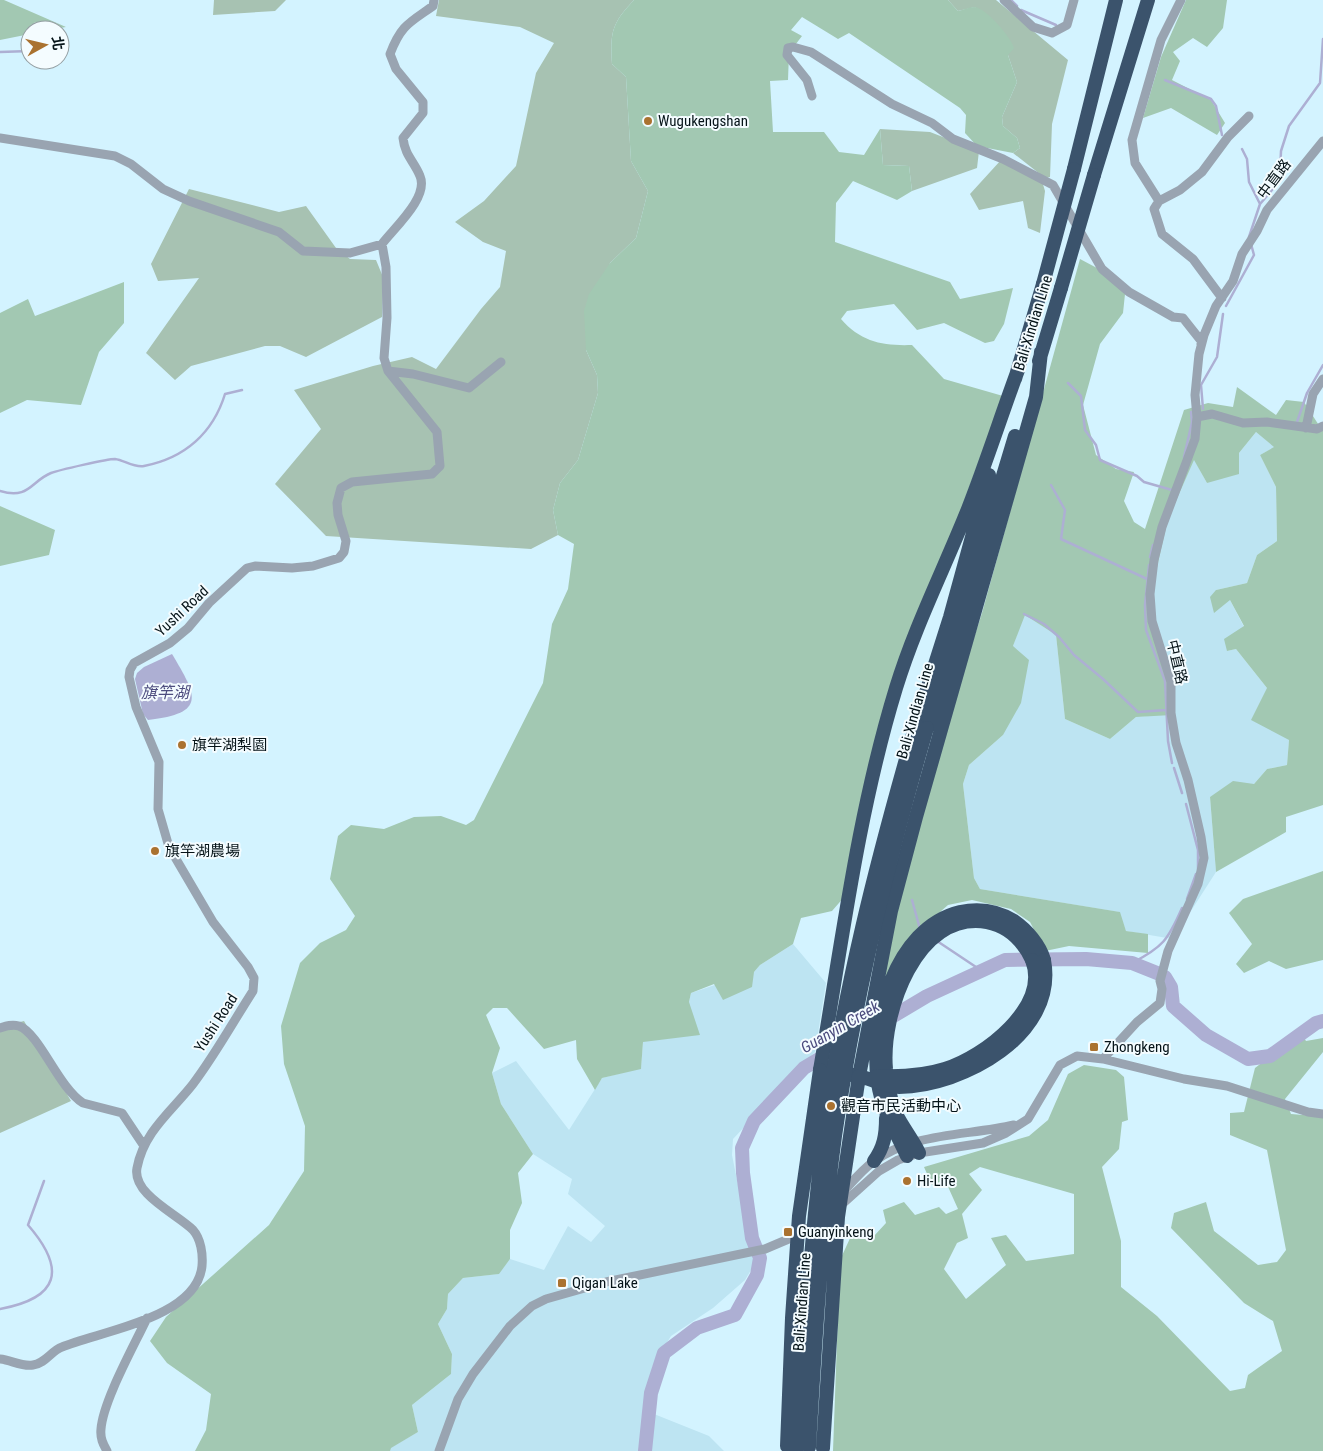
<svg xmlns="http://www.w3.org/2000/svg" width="1323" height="1451" viewBox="0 0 1323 1451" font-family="'Roboto Condensed','Noto Sans TC',sans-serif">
<rect width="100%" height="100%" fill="#d3f3ff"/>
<path fill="#bde4f2" d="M1256 432 1275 447 1260 455 1276 487 1277 541 1257 555 1247 583 1216 590 1230 600 1244 627 1227 651 1236 649 1267 688 1289 740 1287 765 1267 769 1254 784 1210 797 1216 872 1173 939 1126 931 1119 912 980 889 974 878 963 784 969 765 1003 735 1013 646 1024 614 1056 635 1065 719 1110 739 1136 717 1172 714 1155 626 1153 585 1168 519 1194 459 1207 483 1239 453Z
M793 944 826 983 815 1052 733 1139 732 1155 754 1265 745 1280 713 1308 671 1336 652 1367 649 1412 709 1436 724 1451H390V1448L418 1432 412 1405 451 1374 452 1354 438 1324 447 1309 448 1294 463 1278 498 1274 510 1259 544 1270 568 1226 591 1242 605 1226 568 1194 572 1179 533 1154 501 1104 492 1073 516 1061 569 1130 602 1078 641 1068 643 1042 689 1002 691 993 754 972 760 965Z"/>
<path fill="#a7c2b2" d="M214 0H286L275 11 213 15Z
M439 0H634C612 23 610 32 612 64L626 77 631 161 648 191 636 238 610 263 586 350 597 375 598 393 578 460 560 483 553 510 558 535 531 549 326 536 275 484 321 429 294 390 373 366 412 357 436 369 481 309 500 287 506 251 483 242 455 222 484 201 516 166 536 73 554 43 520 27 436 16Z
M948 0H996L1068 60 1052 124 1050 177 1045 178 1013 153 1020 148 1017 138 1003 126 1002 117 1017 82 1008 55 975 7 958 11Z
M880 129 930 132 979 151 977 168 912 191 909 166 883 165Z
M1001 160 1042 181 1045 191 1040 233 1028 228 1023 201 979 210 970 194Z
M189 189 279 212 306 206 336 248 350 259 376 260 383 277 382 317 306 357 280 346H265L191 366 175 380 146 353 199 278 158 281 151 264Z
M24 1021 71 1101 0 1133V1027Z"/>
<path fill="#a2c8b2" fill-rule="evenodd" d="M0 0H4L66 27 49 30H30V34L0 40Z
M634 0H948L958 11C963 10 969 7 974 7 985 7 1011 37 1014 48L1008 55 1017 82 1002 117 1003 126 1017 138 1020 148 1013 153 977 146 965 133 966 115 960 108 849 33 838 39 802 17 791 30 802 36 789 53 788 80 770 81 773 132H824L839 152 864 155 880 129 883 165 909 166 912 191 897 200 853 181 836 203 835 242 950 282 960 299 1013 288 1004 324 994 341 985 343 944 323 917 330 894 304 847 311 841 319C861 342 883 346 912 345L944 379 1003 396 874 745 845 896 832 911 801 918 793 944 760 965 754 972 752 987 723 1000 714 984 691 993 689 1002 700 1035 643 1042 641 1069 602 1078 595 1090 577 1059 576 1040 544 1049 507 1008H493L486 1015 500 1048 492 1073 501 1104 533 1154 518 1173 522 1203 510 1230V1259L499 1274 463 1278 448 1294 447 1309 438 1324 452 1354 451 1374 412 1405 418 1432 391 1448 390 1451H195L206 1430 211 1394 167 1363 150 1341 166 1317 269 1225 304 1171 305 1126 284 1064 281 1026 300 963 320 943 346 930 355 916 330 879 338 836 351 825 384 829 414 817 441 816 466 825 474 820 543 683 552 624 568 589 574 544 558 535 553 510 560 483 578 460 598 393 597 375 586 350 584 311 589 294 610 263 636 238 648 191 631 161 626 77 612 64C610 32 612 23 634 0Z
M1186 0H1227L1223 28 1207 47 1193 38 1173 52 1180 61 1172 80 1211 100 1225 123 1217 135 1171 108 1143 118 1161 57Z
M1080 259 1112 276 1125 294 1123 313 1100 344 1083 405 1096 455 1116 469 1134 472 1124 501 1134 522 1145 529 1184 410 1208 403 1233 407 1237 387 1276 415 1286 400 1304 402 1320 427 1323 425V805L1286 817V832L1216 872 1210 797 1233 781 1254 784 1267 769 1287 765 1289 740 1251 720 1267 688 1236 649 1227 651 1224 639 1244 626 1230 600 1214 613 1210 597 1216 590 1247 583 1257 555 1277 541 1276 487 1260 455 1274 447 1256 432 1239 453V474L1207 483 1194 460 1168 519 1153 585 1155 626 1170 668 1172 715 1136 717 1110 739 1065 719 1056 635 1025 615 1013 646 1029 660 1021 703 1003 735 969 765 963 784 974 878 980 889 1120 912 1126 931 1148 934V953L1069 946 1045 951 1030 922 1011 909 972 900 948 905 915 934 884 979 877 978 936 755 982 613Z
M124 282V323L99 352 81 405 27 400 0 413V313L28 299 35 316Z
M0 506 55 530 49 555 0 566Z
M1323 871V960L1286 969 1269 961 1244 973 1236 964 1252 944 1229 913 1243 899Z
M1301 1033 1306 1041 1323 1038V1052L1285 1099 1291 1114 1315 1116 1323 1115V1451H833L840 1260 852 1234 874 1236 886 1223 883 1210 904 1202 915 1215 939 1207 946 1214 958 1209 945 1180 932 1185 924 1167 1029 1136 1048 1120 1068 1074 1084 1065 1116 1070 1124 1077 1128 1120 1122 1122 1119 1149 1102 1167 1121 1241V1287L1157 1316 1230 1391 1245 1388 1248 1375 1282 1351 1273 1321 1244 1303 1171 1228 1174 1213 1206 1202 1214 1231 1258 1265 1277 1262 1286 1250 1267 1150 1230 1135V1113L1244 1112 1255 1068ZM980 1167 1074 1194V1254L1026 1261 1006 1235 991 1238 1006 1265 966 1299 944 1269 957 1243 968 1238 962 1214 982 1190 969 1174Z"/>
<path fill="#adafd3" d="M172 654C197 696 207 713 148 720L143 714 135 679 137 673 144 667Z"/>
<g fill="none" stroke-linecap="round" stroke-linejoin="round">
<path stroke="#adafd3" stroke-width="2.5" d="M1011 0 1017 6
M1021 10 1056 25
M60 50H63
M0 52 30 51
M1165 80 1211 99 1216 106 1222 135
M1242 149 1247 159 1249 182 1260 204
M1249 237 1260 204 1272 190 1280 174 1281 151 1289 126 1320 83 1323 39
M1226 306 1254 255 1251 244
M1068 383 1081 396 1085 430 1096 445 1100 460 1137 476 1144 482 1172 490
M1203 409 1201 385 1217 357 1223 314
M1297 422 1307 393 1323 365
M1184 457 1192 422 1191 412
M1051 485 1065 510 1061 539 1147 579
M0 491C29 500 31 481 51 473 59 470 107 459 115 459 124 460 134 468 144 466 185 458 213 433 225 394L242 390
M1150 557 1153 545
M1149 565 1145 605 1146 630 1165 681 1168 741 1172 763
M1024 614 1044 624 1059 637 1074 655 1103 679 1138 712 1166 710
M1174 768 1182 793
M1186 804 1198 850V869
M1187 899 1196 874
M912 900 920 929
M937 941 982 971
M1132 963C1163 947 1168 940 1182 908
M0 1309C59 1298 67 1270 28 1225L44 1181"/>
<path stroke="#adafd3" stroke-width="14" d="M1165 977 1171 987 1173 1006 1206 1035 1248 1059 1270 1056 1316 1023 1323 1021
M885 1021 927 996 1005 960 1086 959 1132 963 1157 973
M645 1451 651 1393 664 1353 697 1328 735 1315 757 1275 760 1258 752 1238 743 1173 742 1148 754 1121 804 1068 829 1053"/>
<path stroke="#99a4b1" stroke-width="9" d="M1004 0 1033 27 1052 33 1067 25 1074 0
M812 96 807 80 787 55 788 48 793 47 811 52 892 104 932 123 953 139 1003 159 1053 185 1102 269 1129 292 1173 317 1183 318 1202 342 1201 344
M0 138 115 156 131 164 163 189 189 201 279 232 303 251 350 253 382 244
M1159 201 1135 163 1132 140 1161 40 1181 0
M1222 298 1193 259 1162 234 1154 209 1159 201 1180 190 1202 172 1228 137 1249 116
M388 371 413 374 469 388 501 362
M1197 417 1212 414 1243 423 1267 422 1317 429 1323 426
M1306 428 1313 394 1323 379
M0 1028C6 1026 12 1024 19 1026 40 1034 58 1087 83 1103L122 1113 144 1146
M1103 1059 1137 1022 1160 1003 1162 989 1160 981 1168 951 1198 884 1204 858 1201 837 1188 780 1176 743 1171 713V682L1152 621 1150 594 1154 560 1162 527 1195 439 1197 417 1195 395 1199 354 1204 335 1216 306 1233 281 1242 254 1257 231 1267 210 1323 141
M843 1192C853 1181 862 1170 873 1162 913 1132 968 1136 1014 1125
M839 1207 879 1171 898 1160 919 1153 983 1143 1006 1133 1028 1119 1060 1065 1077 1056 1103 1059 1184 1079 1227 1086 1308 1112 1323 1114
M0 1359C11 1360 22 1367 33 1365 46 1363 51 1351 62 1347 101 1331 197 1318 202 1266 203 1254 201 1239 193 1230 177 1214 132 1194 137 1168 144 1131 172 1111 193 1084 215 1055 233 1022 253 991L254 978 248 967 213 922 169 847 158 809 159 762 136 707 129 677 130 670 134 663 170 643 188 628 209 603 247 568 255 566 292 568 313 566 339 558 344 552 346 541 338 515 337 503 341 488 352 482 432 474 440 466 437 432 388 371 384 358 387 318 386 267 382 244C395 227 429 197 420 176 414 161 405 156 403 138L423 113V102L396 69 390 54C401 25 409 23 433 6L434 0
M107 1451C103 1444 100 1438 101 1429 103 1401 134 1346 147 1318
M439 1451 458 1399 473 1374 510 1326 532 1306 546 1299 606 1282 765 1249 798 1235 816 1223"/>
<path stroke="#3b536c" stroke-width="14" d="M1074 169 1116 0
M1094 175 1148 0
M1039 361 1061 288
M1018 370C1001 416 986 463 968 509 944 569 915 626 896 688 858 812 842 942 820 1070L859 1076 891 911 916 817 1036 397 1041 352
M1015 379 1043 284
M916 724 950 617 989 475
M927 728 1015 436
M919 1153C913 1140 903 1128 896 1114 890 1101 888 1084 886 1069 881 1014 916 910 987 922 1008 926 1023 941 1032 960
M907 1156C896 1131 882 1111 878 1083 869 1024 894 928 960 912 979 908 998 911 1014 921 1027 930 1040 945 1044 960
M874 1161C884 1147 886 1135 886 1118"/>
<path stroke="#3b536c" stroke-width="14" d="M1043 284 1074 169
M1061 288 1094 175
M859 1076C871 1079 887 1087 899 1087 963 1086 1058 1035 1044 960
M877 1076C899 1077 923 1076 945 1069 984 1057 1050 1007 1032 960
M787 1446 792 1318 799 1216 820 1070
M809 1447C815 1343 821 1239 835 1136 855 997 888 861 927 728
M823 1448 838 1217 859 1076
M796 1451C805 1345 810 1240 824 1134 842 995 877 859 916 724"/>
</g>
<g fill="#aa7230" stroke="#f4fcff" stroke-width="2">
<circle cx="648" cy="121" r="5"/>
<circle cx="182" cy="745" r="5"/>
<circle cx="155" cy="851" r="5"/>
<rect x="1089" y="1042" width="10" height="10" rx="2.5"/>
<circle cx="831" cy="1106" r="5"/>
<circle cx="907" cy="1181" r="5"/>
<rect x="783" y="1227" width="10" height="10" rx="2.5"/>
<rect x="557" y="1278" width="10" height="10" rx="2.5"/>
</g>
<g text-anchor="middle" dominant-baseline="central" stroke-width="4" stroke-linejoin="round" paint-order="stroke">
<g font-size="15" fill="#051318" stroke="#f4fcff" text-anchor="start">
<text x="658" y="121">Wugukengshan</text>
<text x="192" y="745">旗竿湖梨園</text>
<text x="165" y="851">旗竿湖農場</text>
<text x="1104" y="1047">Zhongkeng</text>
<text x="841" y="1106">觀音市民活動中心</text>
<text x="917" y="1181">Hi-Life</text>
<text x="798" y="1232">Guanyinkeng</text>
<text x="572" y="1283">Qigan Lake</text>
</g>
<g font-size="15" fill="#051318" stroke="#f4fcff">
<text transform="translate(1274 179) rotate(-53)">中直路</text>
<text transform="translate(1033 323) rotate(-73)">Bali-Xindian Line</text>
<text transform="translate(182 611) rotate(-43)">Yushi Road</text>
<text transform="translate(1177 662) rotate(77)">中直路</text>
<text transform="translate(915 711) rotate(-74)">Bali-Xindian Line</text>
<text transform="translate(216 1023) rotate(-57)">Yushi Road</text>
<text transform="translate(802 1302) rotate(-86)">Bali-Xindian Line</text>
</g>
<g font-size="16" font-style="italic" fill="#4c4c7e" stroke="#f4fcff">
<text x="165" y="692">旗竿湖</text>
<text transform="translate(840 1027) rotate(-30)">Guanyin Creek</text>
</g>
</g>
<g transform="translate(45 45) rotate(82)"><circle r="24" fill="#f4fcff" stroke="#949fa3"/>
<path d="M0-4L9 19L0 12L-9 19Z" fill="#aa7230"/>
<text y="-8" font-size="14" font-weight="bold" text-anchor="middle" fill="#051318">北</text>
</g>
</svg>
